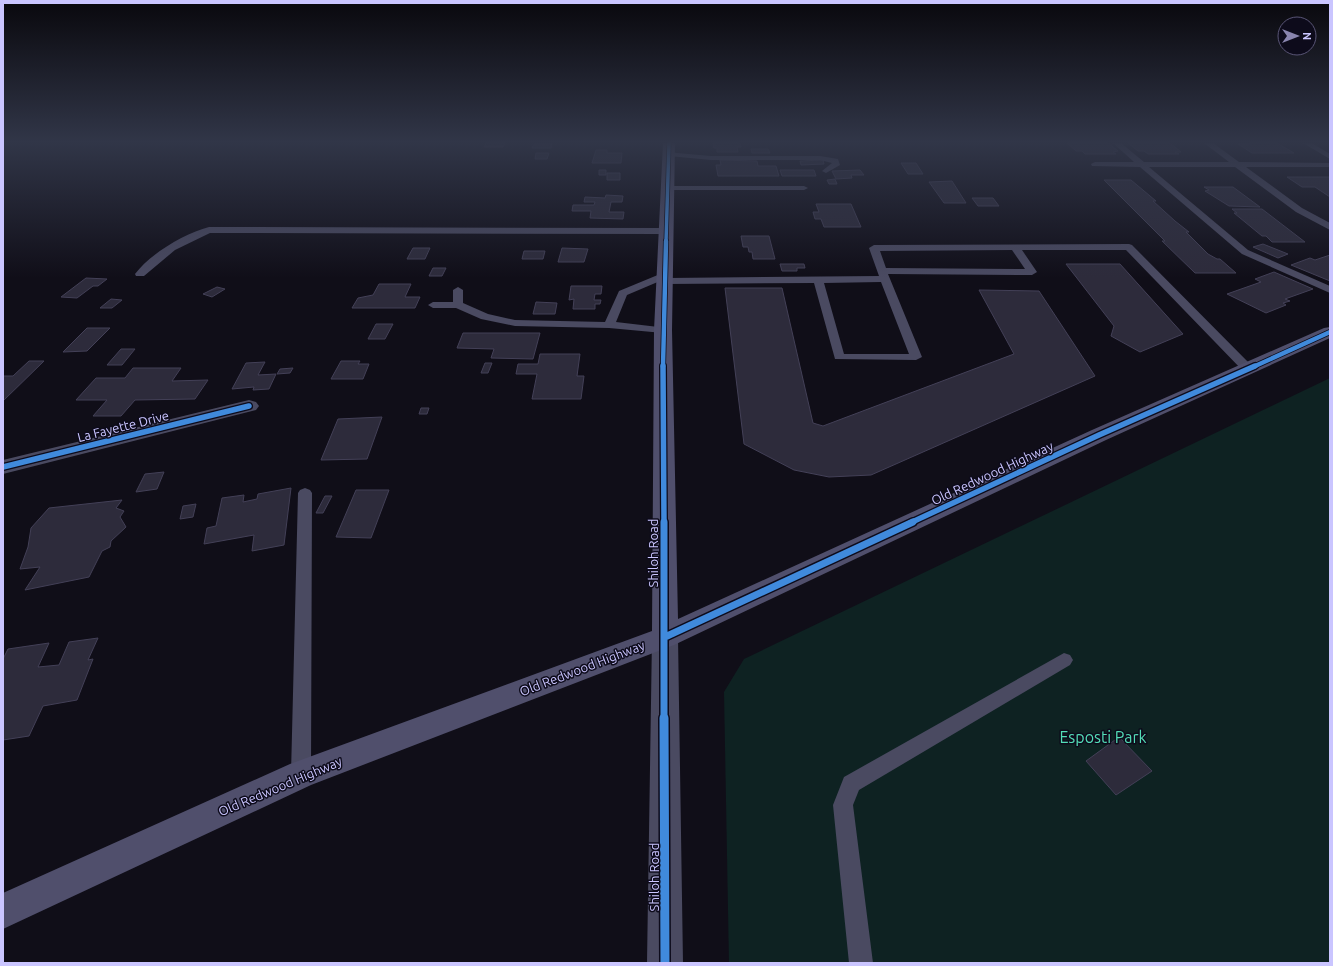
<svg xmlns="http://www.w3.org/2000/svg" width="1333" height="966" viewBox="0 0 1333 966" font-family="Ubuntu,sans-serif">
<rect width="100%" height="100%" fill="#100e18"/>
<path fill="#0e2222" d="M1330 378V963H729L724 692 744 659Z"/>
<path fill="#2d2b3b" stroke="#434057" d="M486 143H505L503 147H484Z
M713 143H740L741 147H737L738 152H717V148H714Z
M1067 143H1108L1118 151 1113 152 1116 154H1085L1082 151H1076Z
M1128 143H1170L1181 152H1175L1179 154H1148L1144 151H1138Z
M1250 143H1277L1294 153H1252L1238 144H1251Z
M534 144H552L551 148H532Z
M751 149H768L770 153H752Z
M596 150H607V153H622L621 163H592Z
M536 153H549L547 159H535Z
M720 160 757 161 758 166H776L779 176H718L716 165H721Z
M823 160 824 164 801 165 800 161Z
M901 163H916L923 174H908Z
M599 170H606V175H599Z
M780 170H814L816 176H782Z
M860 170 864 175H851L852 178 836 179 832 171Z
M607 173H620V180H607Z
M1287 177H1330V197L1315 187H1302Z
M835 179 837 184H829L827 180Z
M1104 180H1131L1156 201H1153L1175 221 1189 232H1186L1208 254 1217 259H1220L1236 273H1195L1162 241H1165Z
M952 181 966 203H944L929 182Z
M1204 187H1233L1260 207 1229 206 1205 191 1209 190Z
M606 195 623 196 622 202H611L609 212H624L623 219 590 218 591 211H572L573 205H594L595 202H584L585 197 605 198Z
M972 198H993L999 206H978Z
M816 204H851L861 227H824L821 219H815L813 212H819Z
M1232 209H1262L1305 242H1272L1266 236H1262L1234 213H1237Z
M741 236H769L775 259H753L752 252H749L748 247H743Z
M1263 244 1288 254 1278 258 1253 247Z
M413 248H430L425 259H407Z
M562 248 588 249 584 262H558Z
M524 251H545L543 259H522Z
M1330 255V281L1291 265 1310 258 1315 260Z
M780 264H804L805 268H797V271H782Z
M1066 264H1120L1183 334 1140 352 1111 336 1114 326Z
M433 268H446L442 276H429Z
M1274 272 1313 289 1285 299 1290 301 1283 303 1286 305 1266 313 1227 294 1261 282 1255 279Z
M86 278 107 279 98 286H93L77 298 61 297Z
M379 284H411L405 297H420L415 308H352L358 298 373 295Z
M571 286H602L601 294H595L594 300H601L600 304H595V309H573L574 299 569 300Z
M217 287 225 289 212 297 203 294Z
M725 288H782L813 423 823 426 1014 354 979 290 1039 291 1095 376 871 475 829 477 794 470 744 444Z
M111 299 122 300 112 308H100Z
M536 302 557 303 555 314H533Z
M376 324H393L385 339H368Z
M87 328H110L87 351 63 352Z
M463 333H540L533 359 491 358 494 349 457 348Z
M121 349H135L122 365H107Z
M540 354H580L577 376H584L581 399H532L537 374H516L518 364H538Z
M29 361H44L3 401V376H13Z
M341 361H360L358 364H369L363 379H331Z
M265 362 258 375 276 374 269 389 253 390 254 387 232 389 246 363Z
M485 363H492L488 373H481Z
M133 368H181L172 381 208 380 195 399 135 400 121 416H93L107 400H76L96 378H125Z
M293 368 290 373 277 374 280 369Z
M421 408H429L427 414H419Z
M382 417 367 459 321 460 338 419Z
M164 472 157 489 136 492 145 474Z
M291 488 284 545 252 551 254 535 204 544 207 528 216 526 222 498 244 495 243 502 257 499 258 494Z
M356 490H389L371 538 336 537Z
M325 496H332L323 513H316Z
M122 500 116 508 124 511 120 517 126 527 111 541 110 547 102 551 89 577 25 590 40 567 20 569 28 547 31 528 49 508Z
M196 504 193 517 180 519 183 506Z
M98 638 88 660 93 659 77 700 43 706 29 736 3 740V659L8 649 49 643 38 667 59 665 69 642Z
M1119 737 1152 771 1116 795 1086 761Z"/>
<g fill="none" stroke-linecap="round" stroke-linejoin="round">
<path fill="#4a4a61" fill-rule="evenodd" d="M1113 143H1121L1144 162H1229L1204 143H1213L1239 162 1330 163V167H1246L1302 208 1330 223V230L1296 212 1235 167H1149L1248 250 1330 286V293L1242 254 1140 167 1092 166 1091 164 1095 162H1134Z
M1303 143H1312L1330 154V159Z
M666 152 711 156H820L838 159 840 165 826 173 822 171 832 163 820 160H711L669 156 665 154Z
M664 186H804L808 188 804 190H667L663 188Z
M209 227 666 228 671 231 666 234 210 233 175 250 144 276H136L135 274C150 254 185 233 209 227Z
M1129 244 1132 245 1252 366 1254 369 1252 372H1244L1126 250H1022L1037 272 1032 275 888 274 922 357 916 360 835 359 814 283 665 284 660 281 627 295 616 322 667 328 669 330 667 332 663 333 609 328 515 326 481 319 456 308H433L428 305 433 302H453V290L458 287 463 290V303L488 314 515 320 605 322 619 291 665 272 670 275 667 278 879 276 869 248 874 245ZM1012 250 1025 269 886 268 880 251ZM881 282 909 354H844L824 283Z
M305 488 310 490 312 493 311 774 308 781 301 783 294 781 291 774 298 493 300 490Z
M1064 653 1070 655 1073 660 1070 665 859 790 853 805 873 963H849L833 805 844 777Z"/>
<path fill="#4a4a61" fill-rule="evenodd" d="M249 400 256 402 259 406 256 410 3 474V460Z
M665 626 674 629 678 637 683 963H647L652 637 656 629Z"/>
<path fill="#504f6c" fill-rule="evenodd" d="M663 143H675L672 330 678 619 1092 430 1324 328 1330 327V338L1106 440 674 645 311 785 3 929V893L290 764 652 631 654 330Z"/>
<defs>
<path id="cycleway-far4" d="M666 242 669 143"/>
<path id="cycleway-far3" d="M663 367 666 241
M1253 367 1330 332"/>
<path id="cycleway-far2" d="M663 366 664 523
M3 467 249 406
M910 523 1099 435 1255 366"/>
<path id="cycleway-far1" d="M664 522V719
M665 637 913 522"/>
<path id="cycleway" d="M664 718 665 963"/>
</defs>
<use href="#cycleway-far4" stroke="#0d0b1b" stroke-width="5"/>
<use href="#cycleway-far3" stroke="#0d0b1b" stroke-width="6"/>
<use href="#cycleway-far2" stroke="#0d0b1b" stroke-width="8"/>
<use href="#cycleway-far1" stroke="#0d0b1b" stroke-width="10"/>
<use href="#cycleway" stroke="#0d0b1b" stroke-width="12"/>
<use href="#cycleway-far4" stroke="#408adc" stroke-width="3.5"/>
<use href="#cycleway-far3" stroke="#408adc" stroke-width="4.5"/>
<use href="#cycleway-far2" stroke="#408adc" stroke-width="5.5"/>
<use href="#cycleway-far1" stroke="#408adc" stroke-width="7"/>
<use href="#cycleway" stroke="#408adc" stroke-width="9"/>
</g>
<linearGradient id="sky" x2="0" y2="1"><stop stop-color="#09080d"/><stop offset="0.51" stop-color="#313648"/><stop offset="1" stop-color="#313648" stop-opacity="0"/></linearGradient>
<rect width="1333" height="278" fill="url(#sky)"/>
<g text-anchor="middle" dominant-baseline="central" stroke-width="3" stroke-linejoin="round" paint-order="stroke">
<g font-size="13" fill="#cac5ff" stroke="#0d0b1b">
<text transform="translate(123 426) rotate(-14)">La Fayette Drive</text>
<text transform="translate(992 473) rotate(-25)">Old Redwood Highway</text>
<text transform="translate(653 553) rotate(-90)">Shiloh Road</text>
<text transform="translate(582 668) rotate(-21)">Old Redwood Highway</text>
<text transform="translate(280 786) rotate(-23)">Old Redwood Highway</text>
<text transform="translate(654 877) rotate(-90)">Shiloh Road</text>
</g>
<g font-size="16" fill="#53ddb7" stroke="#0d0b1b">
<text x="1103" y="737">Esposti Park</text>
</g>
</g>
<rect width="1333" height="966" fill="none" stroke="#cac5ff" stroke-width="8"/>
<g transform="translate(1297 36) rotate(90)"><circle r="19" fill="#0d0b1b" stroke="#595576"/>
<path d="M0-3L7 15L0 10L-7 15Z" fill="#8985ae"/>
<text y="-6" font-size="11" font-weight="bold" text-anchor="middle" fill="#cac5ff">N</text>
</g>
</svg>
